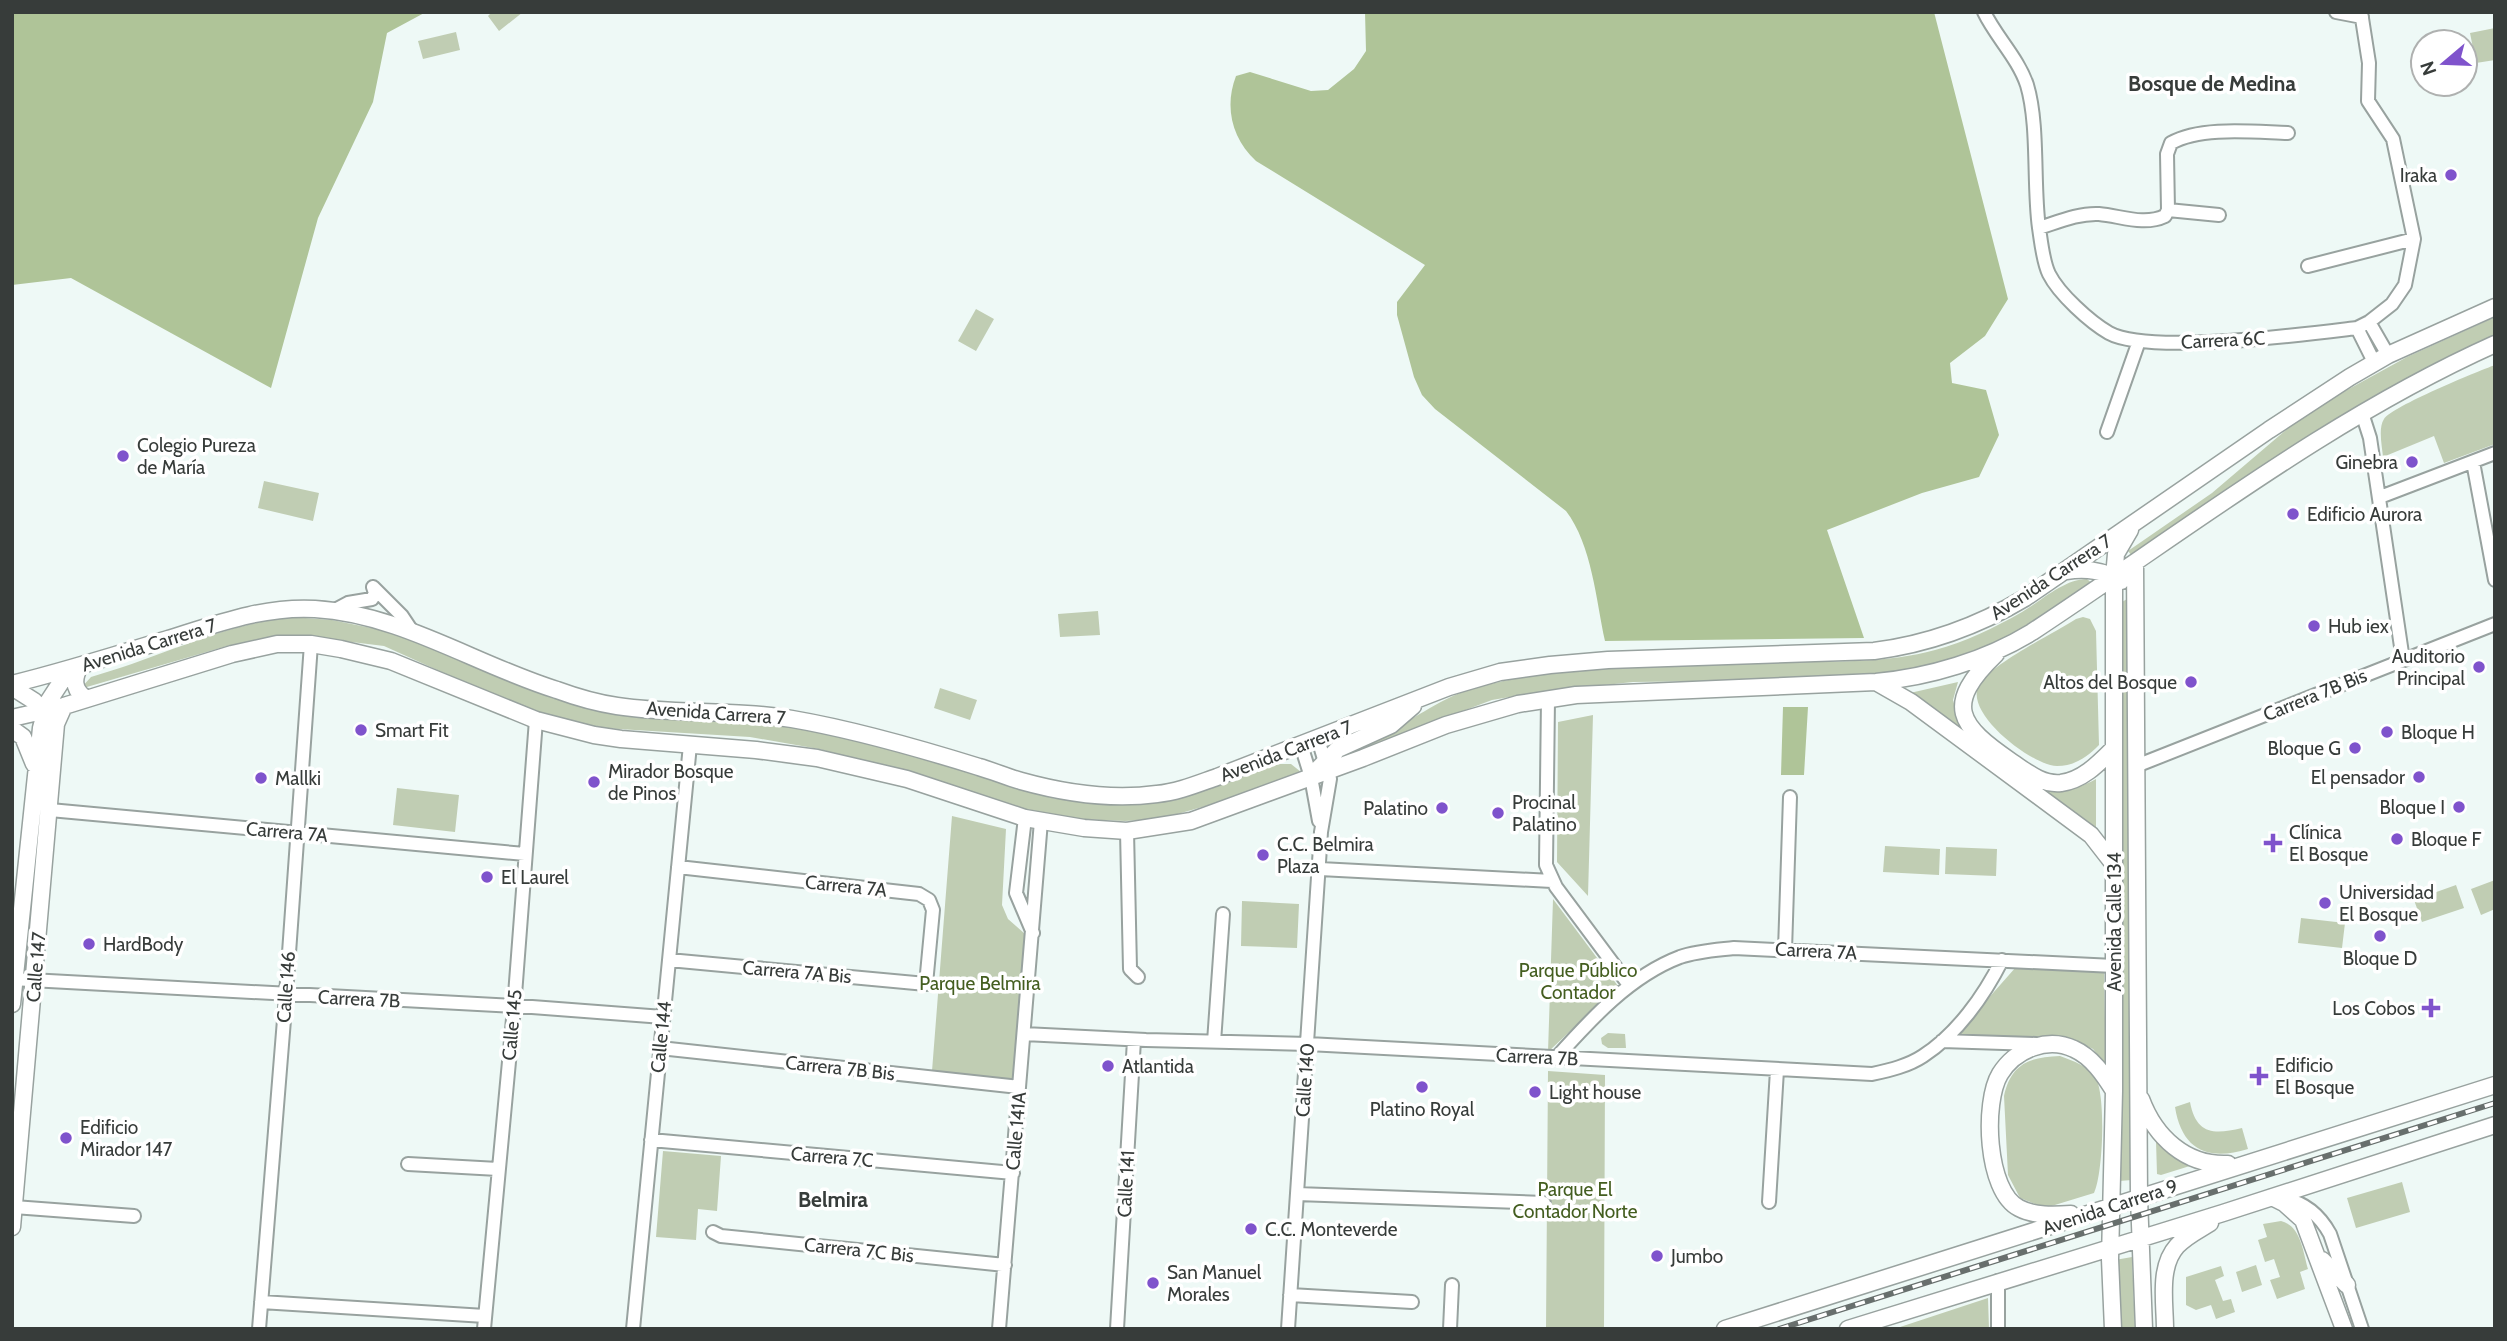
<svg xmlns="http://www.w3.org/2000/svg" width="2507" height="1341" viewBox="0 0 2507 1341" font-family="Cabin,sans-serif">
<rect width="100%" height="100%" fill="#eef9f6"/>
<path fill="#c0cdb3" d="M492 12H523L499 31 488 16Z
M2495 28V60L2476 63 2470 33Z
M456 32 460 50 423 59 418 41Z
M976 309 994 319 976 351 958 341Z
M2495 317V340L2132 556 2128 551 2212 493 2307 412 2407 357Z
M2495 365V444L2444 463 2434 436 2383 457C2382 446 2378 428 2384 419 2393 406 2476 372 2495 365Z
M264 481 319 493 313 521 258 508Z
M2087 579 2093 584 2000 642 1929 668 1886 675 1790 680 1633 682 1539 692 1492 700 1338 758 1344 753C1360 745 1376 738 1392 730 1422 714 1448 694 1481 686 1582 661 1689 664 1792 662 1841 661 1888 663 1935 650 1965 642 1994 628 2022 612 2041 601 2064 579 2087 579Z
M2129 598 2132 1180 2119 1181 2120 603Z
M1098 611 1100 635 1060 637 1058 614Z
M292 617 332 620 396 633 502 679 556 698 605 710 746 721 827 732 919 756 1052 798 1095 804 1132 805 1167 801 1206 790 1273 764H1291L1301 772 1216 803 1160 819 1125 821 1078 819 1020 808 895 769 819 749 750 737 602 728 552 718 506 701 384 646 303 636 265 639 227 646 80 689 91 677C159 658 220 625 292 617Z
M2083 617 2090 619 2096 631 2099 745C2087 757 2075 766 2057 766 2033 766 1963 713 1979 685 1992 663 2053 634 2076 619Z
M1958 682 1953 700 1962 731 1910 693Z
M940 688 977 700 970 720 934 708Z
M1593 715 1588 896 1557 862 1558 722Z
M2096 779V832L2040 786C2062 792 2076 790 2096 779Z
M397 788 459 795 455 832 393 825Z
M952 816 1006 829 1002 905 1008 919 1025 934 1014 1081 932 1071Z
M1885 846 1940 849 1939 875 1883 872Z
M1946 847 1997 849 1996 876 1945 874Z
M2495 880V909L2481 915 2471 889Z
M2456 885 2464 908 2422 922 2414 900Z
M1553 899 1618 986 1548 1052Z
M1242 901 1299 904 1297 948 1241 946Z
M2301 918 2345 923 2342 948 2298 943Z
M2016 967 2104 971 2106 1066 2093 1049 2079 1042 1955 1036Z
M1608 1033 1625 1034 1626 1048H1608L1602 1044 1601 1038Z
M2060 1056C2074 1061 2088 1066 2096 1079 2106 1096 2103 1175 2094 1193L2045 1208 2020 1198 2008 1175 2004 1096C2011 1064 2029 1057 2060 1056Z
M1548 1071 1605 1075 1604 1329H1546Z
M2190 1102C2196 1134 2213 1135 2242 1128L2248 1149C2209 1161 2182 1151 2175 1107Z
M2156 1141 2170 1153 2193 1165 2161 1175 2157 1174Z
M663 1151 721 1156 717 1211 698 1209 696 1240 656 1237Z
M2402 1182 2410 1212 2356 1228 2347 1198Z
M2281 1221C2301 1226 2303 1252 2308 1269L2300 1272 2305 1289 2277 1299 2270 1280 2280 1277 2274 1259 2265 1262 2258 1240 2267 1237 2263 1224Z
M2132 1257 2135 1329H2117L2115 1260Z
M2256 1265 2262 1285 2242 1292 2236 1272Z
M2221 1266 2224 1276 2215 1280 2223 1301 2231 1299 2235 1312 2216 1319 2211 1305 2196 1310 2186 1305V1277Z
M1988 1298 1989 1329H1894Z"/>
<path fill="#afc498" d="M12 12H426L387 33 373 102 318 218 271 388 71 278 12 285Z
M1365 12H1934L2008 299 1985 336 1950 363 1952 383 1986 390 1999 435 1979 477 1922 493 1827 530 1864 638 1605 641C1596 600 1592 545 1566 511L1435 409 1422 395 1414 377 1397 315V302L1425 265 1256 161C1232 139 1224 107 1236 76L1250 72 1311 91 1328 90 1354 69 1366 51Z
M1783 707H1808L1804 775H1781Z"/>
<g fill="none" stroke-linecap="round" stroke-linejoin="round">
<defs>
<path id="minor" d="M1984 12C1996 37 2018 58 2027 85 2039 125 2033 185 2039 228 2041 241 2043 262 2049 274 2059 294 2090 322 2109 333 2149 355 2307 334 2357 328L2369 322 2392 304 2405 285 2414 239 2393 139 2368 101 2369 63 2361 12
M2336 12 2362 17
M2168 210 2167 154 2171 143C2201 126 2254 132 2288 133
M2168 210 2219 215
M2039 228C2058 222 2078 213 2099 214 2121 216 2144 226 2165 216L2168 210
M2308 266 2414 239
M2369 322 2388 355
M2357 328 2374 362
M2362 413 2370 438 2403 660
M2107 432 2139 341
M2473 462 2495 580
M2380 497 2495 453
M373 587 402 616 412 631
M333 611 348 603 372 599 375 593 373 587
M1548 699 1546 865 1556 887 1629 985
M1301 745 1311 777 1319 821
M2136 766 2495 624
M50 810 525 854
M1025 818 1016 893 1033 933
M1127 831 1130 969 1138 977
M1320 869 1552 881
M1785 950 1790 797
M669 960 926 984 933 910 929 900 919 894 678 867
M12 979 532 1007 663 1017
M1024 1034 1146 1040 1308 1044 1872 1074C1890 1070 1908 1066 1923 1056 1957 1034 1984 996 2002 960
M1942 1041 2036 1044
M1214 1042 1223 914
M660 1048 1019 1087
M1556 1058C1591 1019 1630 976 1680 957 1697 951 1716 950 1734 948L2114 966
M651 1140 1013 1173
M408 1164 498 1169
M1297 1194 1544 1203
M2280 1198C2303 1201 2319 1214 2330 1234L2362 1329
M1769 1202 1777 1070
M14 1207 134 1216
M713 1232 721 1236 1005 1265
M1290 1295 1412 1302
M261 1302 485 1316
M259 1329 286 995 311 644
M484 1329 514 1008 536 720
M633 1329 690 745
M999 1329 1041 821
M1117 1329 1134 1040
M1288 1329 1321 832 1330 779 1318 739
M1450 1329 1452 1285
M1998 1329V1281"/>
<path id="major" d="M2135 563 2139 1198 2144 1329
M2066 571C2086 568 2103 570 2121 581
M1996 654C1943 705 1958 725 2012 762 2027 772 2042 785 2061 783 2083 780 2099 763 2114 748
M80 666C73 679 73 689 85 698
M1876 682 1911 702 2091 835 2112 862
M12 684C65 671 116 655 168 639 216 624 264 606 315 609 401 614 476 665 557 690 576 697 597 703 617 706 675 715 734 709 792 719 856 730 918 748 979 767 993 771 1007 777 1021 781 1064 793 1113 800 1157 794 1178 792 1197 784 1217 777L1449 687 1500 672 1550 665 1608 660 1874 651C1929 644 1978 626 2025 598L2269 430 2350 377 2388 355 2495 307
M12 687 34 701 48 716
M12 718 64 706 232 654 277 644H311L341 649 391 661 536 720 594 735 621 739 756 750 817 758 907 779 1025 818 1084 828 1127 831 1191 821 1363 758 1446 725 1518 704 1576 695 1876 682C1930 677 1986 660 2032 632 2184 532 2328 419 2495 344
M12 729 23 737 34 764
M1312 775 1338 749 1391 725 1413 706
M12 1004 41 728 48 702 69 670
M2141 1099C2155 1137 2186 1166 2228 1164
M2272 1197 2284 1203 2303 1220 2344 1329
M2071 1214C2054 1215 2034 1216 2019 1208 1986 1191 1983 1102 2000 1074 2015 1050 2047 1036 2074 1049 2092 1057 2104 1075 2114 1091
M12 1227 56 724 64 706
M2322 1260 2347 1285
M1725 1329 2495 1085
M1848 1329 2223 1213 2495 1125
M2113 1329 2110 1259 2114 1091V577L2116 554 2130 530
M2165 1329C2165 1303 2158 1267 2177 1246 2186 1236 2199 1230 2210 1223"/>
</defs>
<use href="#minor" stroke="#98a29f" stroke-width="16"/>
<use href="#major" stroke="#98a29f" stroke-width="19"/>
<use href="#minor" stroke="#fff" stroke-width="12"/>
<use href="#major" stroke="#fff" stroke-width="16"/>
<defs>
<path id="rail" d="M1779 1329 2495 1103"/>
</defs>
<use href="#rail" stroke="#686f6d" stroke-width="6"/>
<use href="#rail" stroke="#fff" stroke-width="3.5" stroke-dasharray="10" stroke-linecap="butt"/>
</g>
<g fill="#7f53cc" stroke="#fff" stroke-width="2.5">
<circle cx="2451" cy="175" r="7"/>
<circle cx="123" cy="456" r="7"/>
<circle cx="2412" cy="462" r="7"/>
<circle cx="2293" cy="514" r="7"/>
<circle cx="2314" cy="626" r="7"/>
<circle cx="2479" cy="667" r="7"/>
<circle cx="2191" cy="682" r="7"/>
<circle cx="361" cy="730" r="7"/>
<circle cx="2387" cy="732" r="7"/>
<circle cx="2355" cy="748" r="7"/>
<circle cx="2419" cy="777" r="7"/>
<circle cx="261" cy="778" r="7"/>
<circle cx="594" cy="782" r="7"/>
<circle cx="2459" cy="807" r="7"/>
<circle cx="1442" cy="808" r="7"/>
<circle cx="1498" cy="813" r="7"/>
<circle cx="2397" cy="839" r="7"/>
<path d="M2269.5 832.5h7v7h7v7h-7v7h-7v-7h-7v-7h7z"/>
<circle cx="1263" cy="855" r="7"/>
<circle cx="487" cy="877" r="7"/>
<circle cx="2325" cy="903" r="7"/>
<circle cx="2380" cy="936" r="7"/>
<circle cx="89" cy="944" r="7"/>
<path d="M2427.5 997.5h7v7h7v7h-7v7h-7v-7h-7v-7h7z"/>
<circle cx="1108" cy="1066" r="7"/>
<path d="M2255.5 1065.5h7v7h7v7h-7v7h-7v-7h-7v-7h7z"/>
<circle cx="1422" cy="1087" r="7"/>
<circle cx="1535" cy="1092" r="7"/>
<circle cx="66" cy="1138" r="7"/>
<circle cx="1251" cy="1229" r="7"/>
<circle cx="1657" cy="1256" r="7"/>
<circle cx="1153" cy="1283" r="7"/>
</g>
<g text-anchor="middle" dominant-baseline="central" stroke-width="7" stroke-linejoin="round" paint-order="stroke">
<g font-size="19" fill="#373c3a" stroke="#fff" text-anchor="start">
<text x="2437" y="175" text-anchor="end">Iraka</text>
<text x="137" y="445">Colegio Pureza<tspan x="137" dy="22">de María</tspan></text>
<text x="2398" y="462" text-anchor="end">Ginebra</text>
<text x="2307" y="514">Edificio Aurora</text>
<text x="2328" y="626">Hub iex</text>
<text x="2465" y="656" text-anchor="end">Auditorio<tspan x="2465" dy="22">Principal</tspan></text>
<text x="2177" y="682" text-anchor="end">Altos del Bosque</text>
<text x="375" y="730">Smart Fit</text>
<text x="2401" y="732">Bloque H</text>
<text x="2341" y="748" text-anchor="end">Bloque G</text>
<text x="608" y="771">Mirador Bosque<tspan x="608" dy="22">de Pinos</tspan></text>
<text x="2405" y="777" text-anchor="end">El pensador</text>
<text x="275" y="778">Mallki</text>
<text x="1512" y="802">Procinal<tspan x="1512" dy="22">Palatino</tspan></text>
<text x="2445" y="807" text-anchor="end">Bloque I</text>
<text x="1428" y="808" text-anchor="end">Palatino</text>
<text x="2289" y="832">Clínica<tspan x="2289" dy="22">El Bosque</tspan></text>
<text x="2411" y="839">Bloque F</text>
<text x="1277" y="844">C.C. Belmira<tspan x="1277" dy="22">Plaza</tspan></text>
<text x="501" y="877">El Laurel</text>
<text x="2339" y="892">Universidad<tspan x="2339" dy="22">El Bosque</tspan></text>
<text x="103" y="944">HardBody</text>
<text x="2380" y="958" text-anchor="middle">Bloque D</text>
<text x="2415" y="1008" text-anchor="end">Los Cobos</text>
<text x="2275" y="1065">Edificio<tspan x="2275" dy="22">El Bosque</tspan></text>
<text x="1122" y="1066">Atlantida</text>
<text x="1549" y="1092">Light house</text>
<text x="1422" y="1109" text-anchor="middle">Platino Royal</text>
<text x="80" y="1127">Edificio<tspan x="80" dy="22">Mirador 147</tspan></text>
<text x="1265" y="1229">C.C. Monteverde</text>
<text x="1671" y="1256">Jumbo</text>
<text x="1167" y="1272">San Manuel<tspan x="1167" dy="22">Morales</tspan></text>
</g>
<g font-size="19" fill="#373c3a" stroke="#fff">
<text transform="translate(2223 340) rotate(-3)">Carrera 6C</text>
<text transform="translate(2051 577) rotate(-33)">Avenida Carrera 7</text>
<text transform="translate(149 645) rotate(-17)">Avenida Carrera 7</text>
<text transform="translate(2315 695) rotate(-22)">Carrera 7B Bis</text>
<text transform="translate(716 713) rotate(4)">Avenida Carrera 7</text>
<text transform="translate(1286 751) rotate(-21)">Avenida Carrera 7</text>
<text transform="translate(287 832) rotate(5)">Carrera 7A</text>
<text transform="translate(846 886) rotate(6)">Carrera 7A</text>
<text transform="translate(2114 922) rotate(-90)">Avenida Calle 134</text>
<text transform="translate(1816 951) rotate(3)">Carrera 7A</text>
<text transform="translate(36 967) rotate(-85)">Calle 147</text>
<text transform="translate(797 972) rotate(5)">Carrera 7A Bis</text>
<text transform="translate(286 987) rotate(-86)">Calle 146</text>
<text transform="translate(359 999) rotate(3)">Carrera 7B</text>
<text transform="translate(512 1025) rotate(-85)">Calle 145</text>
<text transform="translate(661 1037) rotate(-84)">Calle 144</text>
<text transform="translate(1537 1057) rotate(3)">Carrera 7B</text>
<text transform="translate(840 1068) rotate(6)">Carrera 7B Bis</text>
<text transform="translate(1305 1080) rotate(-86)">Calle 140</text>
<text transform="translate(1016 1131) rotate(-85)">Calle 141A</text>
<text transform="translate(832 1157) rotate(5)">Carrera 7C</text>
<text transform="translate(1126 1184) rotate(-87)">Calle 141</text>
<text transform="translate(2110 1207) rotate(-18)">Avenida Carrera 9</text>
<text transform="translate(859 1250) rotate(6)">Carrera 7C Bis</text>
</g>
<g font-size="19" fill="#445e20" stroke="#fff">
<text x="1578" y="970">Parque Público<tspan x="1578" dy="22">Contador</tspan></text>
<text x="980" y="983">Parque Belmira</text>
<text x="1575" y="1189">Parque El<tspan x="1575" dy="22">Contador Norte</tspan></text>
</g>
<g font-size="21" font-weight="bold" fill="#373c3a" stroke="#fff">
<text x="2212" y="83">Bosque de Medina</text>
<text x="833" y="1199">Belmira</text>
</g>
</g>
<rect width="2507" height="1341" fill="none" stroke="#373c3a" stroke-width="28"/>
<g transform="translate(2444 63) rotate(251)"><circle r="33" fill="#ffffff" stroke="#afb1b0" stroke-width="2"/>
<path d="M0-5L12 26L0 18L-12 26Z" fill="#7f53cc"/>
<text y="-10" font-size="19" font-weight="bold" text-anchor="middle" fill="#373c3a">N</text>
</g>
</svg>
